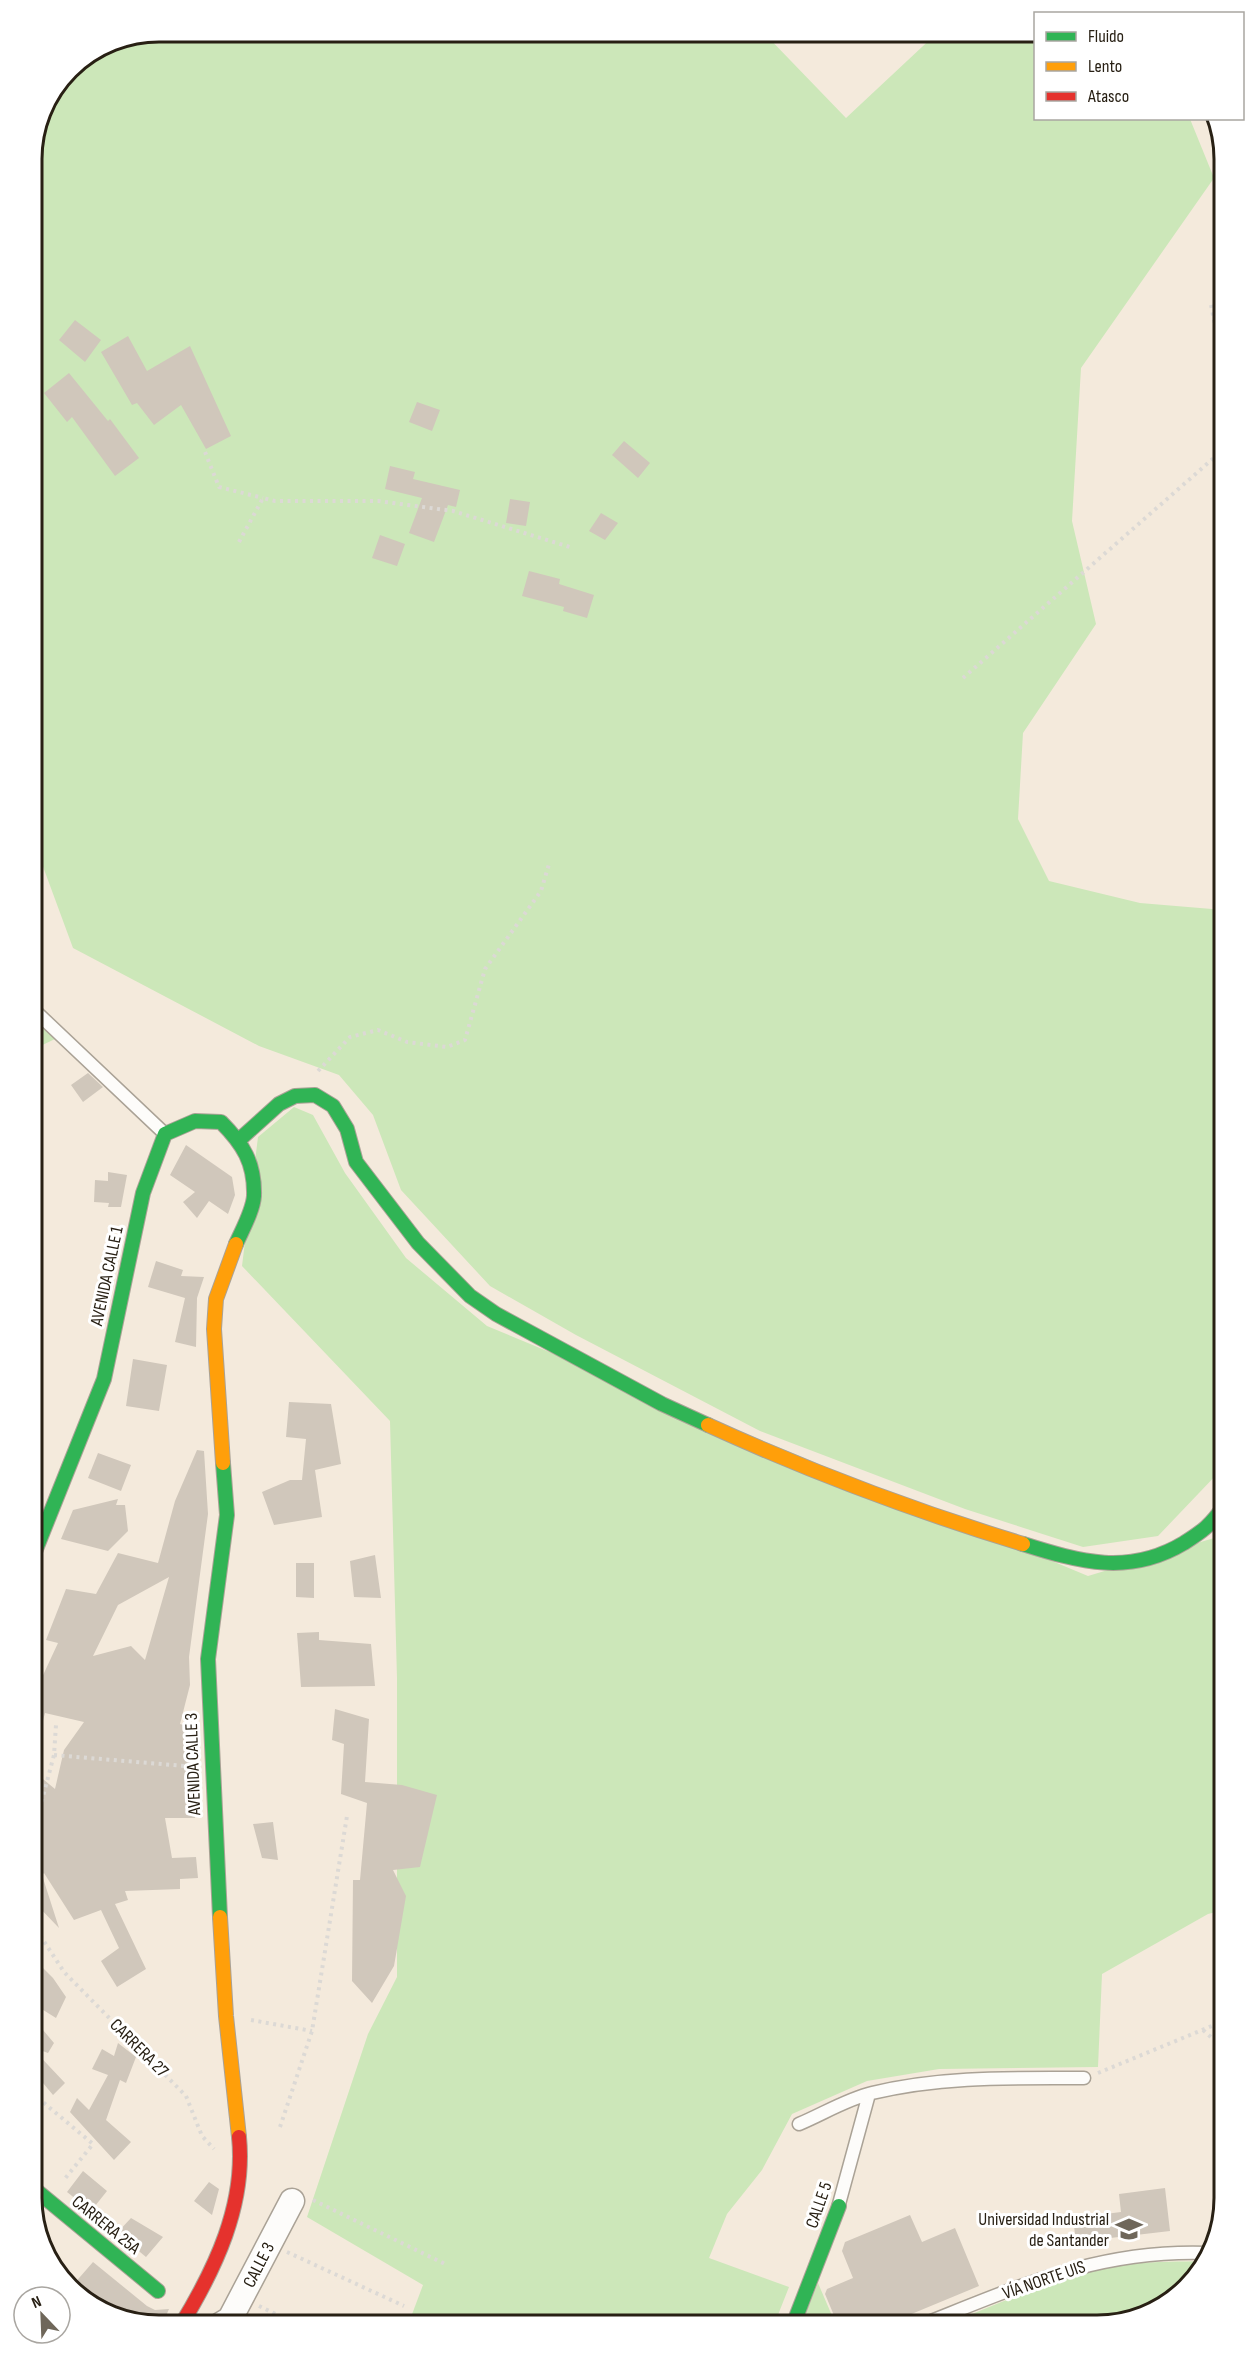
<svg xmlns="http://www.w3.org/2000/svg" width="1256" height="2357" viewBox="0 0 1256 2357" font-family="'Sofia Sans Condensed',sans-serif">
<rect width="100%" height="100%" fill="#f4eadc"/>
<path fill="#cce7b9" d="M159 32H763L846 118 938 32H1035L1036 118 1190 119 1214 178 1081 368 1072 521 1096 624 1023 733 1018 819 1049 881 1140 903 1224 910V1451L1219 1472 1158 1536 1083 1547 965 1509 760 1431 576 1335 490 1286 401 1190 373 1115 339 1075 259 1046 73 948 38 853 32 843V151L41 110 69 69 111 41Z
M32 1016 55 1039 32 1050Z
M294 1107 313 1115 345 1173 406 1258 487 1326 1088 1576 1224 1535V1910L1208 1914 1102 1974 1098 2067 939 2069 867 2081 792 2114 762 2170 727 2214 709 2258 789 2287 774 2325H408L423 2285 307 2217 368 2034 397 1977V1678L390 1421 242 1266 258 1137Z
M1205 2261 1203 2268 1146 2316 1097 2325H945C1005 2301 1067 2272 1132 2264 1156 2261 1181 2262 1205 2261Z
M818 2283 836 2325H801Z"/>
<path fill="#d0c7bb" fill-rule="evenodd" d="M75 320 101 340 85 362 59 340Z
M128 336 147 371 190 346 231 436 206 449 181 405 154 425 137 403 132 405 101 352Z
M69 373 108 421 110 419 139 458 115 476 72 417 67 422 44 393Z
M417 402 440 410 432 431 409 422Z
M624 441 650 463 638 478 612 455Z
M390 466 415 472 413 479 460 490 456 507 448 505 434 542 409 533 422 498 385 489Z
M510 499 530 502 526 526 506 523Z
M601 513 618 523 605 540 589 531Z
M380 535 405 544 397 566 372 558Z
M529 571 560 579 559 584 594 595 587 618 563 611 564 607 522 596Z
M88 1073 103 1087 83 1102 71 1085Z
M186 1145 232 1177 235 1195 228 1214 209 1201 197 1218 183 1202 195 1192 170 1175Z
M108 1172 127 1175 121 1207H108L109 1203 94 1202 95 1180 108 1181Z
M156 1261 183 1270 181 1276 204 1277 197 1298 196 1347 175 1342 185 1298 148 1287Z
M133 1359 167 1365 159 1411 126 1406Z
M289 1402 331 1404 341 1464 315 1470 322 1517 274 1525 262 1492 290 1480H302L306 1439 286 1437Z
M197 1450 204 1451 208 1514 189 1657 190 1685 180 1724 191 1727 195 1818H165L172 1858 196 1857 198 1878 180 1879V1889L125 1891 128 1900 115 1904 146 1969 117 1987 101 1961 119 1948 101 1910 74 1920 44 1873 42 1875 59 1928 35 1903 32 1894V1770L55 1789 64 1750 84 1722 45 1713 37 1743 32 1742V1684L38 1686 58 1643 46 1640 66 1589 96 1594 118 1553 158 1563 175 1501ZM169 1577 145 1660 131 1646 93 1656 118 1605Z
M98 1453 131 1465 121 1491 88 1478Z
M118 1499 116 1505H125L128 1531 108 1551 61 1539 73 1510Z
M375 1555 381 1598 354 1597 350 1561Z
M296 1563H314V1598L296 1597Z
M319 1632V1640L371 1644 375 1686 301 1687 297 1633Z
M335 1709 369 1719 365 1782 402 1785 437 1795 420 1867 393 1870 406 1896 394 1966 372 2003 352 1981 353 1880H360L367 1803 341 1794 344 1744 332 1740Z
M273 1822 278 1860 262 1858 253 1824Z
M32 1957 53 1978 66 1997 56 2018 32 2003Z
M43 2030 54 2043 48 2053 32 2047V2042Z
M118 2043 136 2057 126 2083 120 2080 106 2120 131 2142 114 2160 70 2112 77 2098 89 2110 108 2075 92 2069 102 2049 114 2056Z
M32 2048 65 2083 53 2095 43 2083 32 2095Z
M83 2171 107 2191 91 2211 67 2192Z
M209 2182 219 2189 212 2215 194 2201Z
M1165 2188 1170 2231 1076 2242 1073 2218 1121 2212 1119 2194Z
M910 2215 922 2242 955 2228 979 2286 885 2325H838L825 2294 827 2289 853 2278 842 2251 845 2242Z
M131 2218 163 2237 146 2257 117 2233Z
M93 2262 147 2306 155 2310 169 2309 162 2325H151L88 2304 73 2285Z"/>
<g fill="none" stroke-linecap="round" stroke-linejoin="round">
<defs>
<path id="lane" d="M32 1008 164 1133
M799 2124C823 2114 847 2099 872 2093 941 2076 1013 2078 1084 2078
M839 2204 869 2094
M921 2325C1020 2286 1099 2249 1208 2253"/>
<path id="street" d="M220 2325 230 2319 292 2201"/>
<path id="fast" d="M239 1140 279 1104 295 1096 315 1095 333 1106 347 1129 356 1162 418 1243 470 1296 496 1314 662 1404 708 1425
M1023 1544C1080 1562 1129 1576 1184 1543 1203 1531 1211 1525 1224 1506
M32 1559 104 1379 143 1193 165 1134 195 1121 221 1122C243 1144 255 1163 254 1196 253 1211 242 1230 236 1244
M220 1917 208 1659 227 1515 223 1463
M32 2187 158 2291
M793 2325 839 2206"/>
<path id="slow" d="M708 1425C811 1472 915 1511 1023 1544
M223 1463 214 1329 216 1299 236 1244
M220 1917 226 2016 239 2137"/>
<path id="jam" d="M181 2325C215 2269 246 2205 239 2137"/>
</defs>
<use href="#lane" stroke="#aaa296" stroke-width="15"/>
<use href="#street" stroke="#aaa296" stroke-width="27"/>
<use href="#fast" stroke="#aaa296" stroke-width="16"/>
<use href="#slow" stroke="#aaa296" stroke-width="16"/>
<use href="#jam" stroke="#aaa296" stroke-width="16"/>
<path stroke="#dcd9d5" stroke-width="4" stroke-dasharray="3 4.5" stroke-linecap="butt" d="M1211 305 1224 370
M205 452 219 487 263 498
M239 542 263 498 275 501H378L453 511 573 548
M963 678 1224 449
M318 1071 350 1037 378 1030 407 1042 447 1047 465 1040 485 969 541 891 549 864
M54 1755 185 1766
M32 1838 54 1755 56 1725
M32 1923 64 1972 186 2096 202 2136 214 2149
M251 2020 312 2031
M1203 2030 1224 2049
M1098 2073 1224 2021
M32 2093 93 2144 63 2181
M280 2127 312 2031 347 1816
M313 2200 445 2264
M287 2252 404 2306
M259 2306 298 2325"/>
<use href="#lane" stroke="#fdfcfa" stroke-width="12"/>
<use href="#street" stroke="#fdfcfa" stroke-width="24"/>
<use href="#fast" stroke="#30b455" stroke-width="14"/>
<use href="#slow" stroke="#ff9f0a" stroke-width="14"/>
<use href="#jam" stroke="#e5322d" stroke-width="14"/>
</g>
<defs>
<symbol id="university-bare" viewBox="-9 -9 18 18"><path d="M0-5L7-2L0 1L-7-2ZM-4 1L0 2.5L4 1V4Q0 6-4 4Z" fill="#6f675a" stroke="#fff" stroke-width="2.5" paint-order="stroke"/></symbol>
</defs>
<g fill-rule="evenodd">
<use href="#university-bare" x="1110" y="2210" width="38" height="38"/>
</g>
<g text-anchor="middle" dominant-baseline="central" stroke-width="6" stroke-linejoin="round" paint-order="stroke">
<g font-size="18" fill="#282014" stroke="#fff">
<text transform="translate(107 1276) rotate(-78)">AVENIDA CALLE 1</text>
<text transform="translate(193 1764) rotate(-92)">AVENIDA CALLE 3</text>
<text transform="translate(139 2048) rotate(45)">CARRERA 27</text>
<text transform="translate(819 2205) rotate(-71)">CALLE 5</text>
<text transform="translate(106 2225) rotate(39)">CARRERA 25A</text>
<text transform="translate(259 2265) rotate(-63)">CALLE 3</text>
<text transform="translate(1044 2280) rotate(-19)">VÍA NORTE UIS</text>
</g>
<g font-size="18" fill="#282014" stroke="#fff" text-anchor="end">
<text x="1109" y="2219">Universidad Industrial<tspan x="1109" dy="21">de Santander</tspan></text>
</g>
</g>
<path d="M0 0H1256V2357H0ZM159 42H1097A117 117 0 0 1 1214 159V2198A117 117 0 0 1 1097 2315H159A117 117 0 0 1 42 2198V159A117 117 0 0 1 159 42Z" fill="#fff" fill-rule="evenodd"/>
<path fill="none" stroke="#282014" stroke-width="3" d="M159 42H1097A117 117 0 0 1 1214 159V2198A117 117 0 0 1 1097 2315H159A117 117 0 0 1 42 2198V159A117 117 0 0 1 159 42Z"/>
<rect x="1034" y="12" width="210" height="108" fill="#ffffff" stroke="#a9a6a1" stroke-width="1.5"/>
<rect x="1046" y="32" width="30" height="9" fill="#30b455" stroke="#a9a6a1" stroke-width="1.5"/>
<text x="1088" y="42" font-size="18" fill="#282014">Fluido</text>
<rect x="1046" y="62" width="30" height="9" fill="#ff9f0a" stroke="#a9a6a1" stroke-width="1.5"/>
<text x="1088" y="72" font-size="18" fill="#282014">Lento</text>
<rect x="1046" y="92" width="30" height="9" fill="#e5322d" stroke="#a9a6a1" stroke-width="1.5"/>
<text x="1088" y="102" font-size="18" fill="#282014">Atasco</text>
<g transform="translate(42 2315) rotate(337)"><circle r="28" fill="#ffffff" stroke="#a9a6a1" stroke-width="1.5"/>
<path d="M0-4.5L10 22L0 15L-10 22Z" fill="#6f675a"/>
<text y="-9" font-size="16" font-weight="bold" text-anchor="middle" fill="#282014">N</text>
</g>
</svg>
